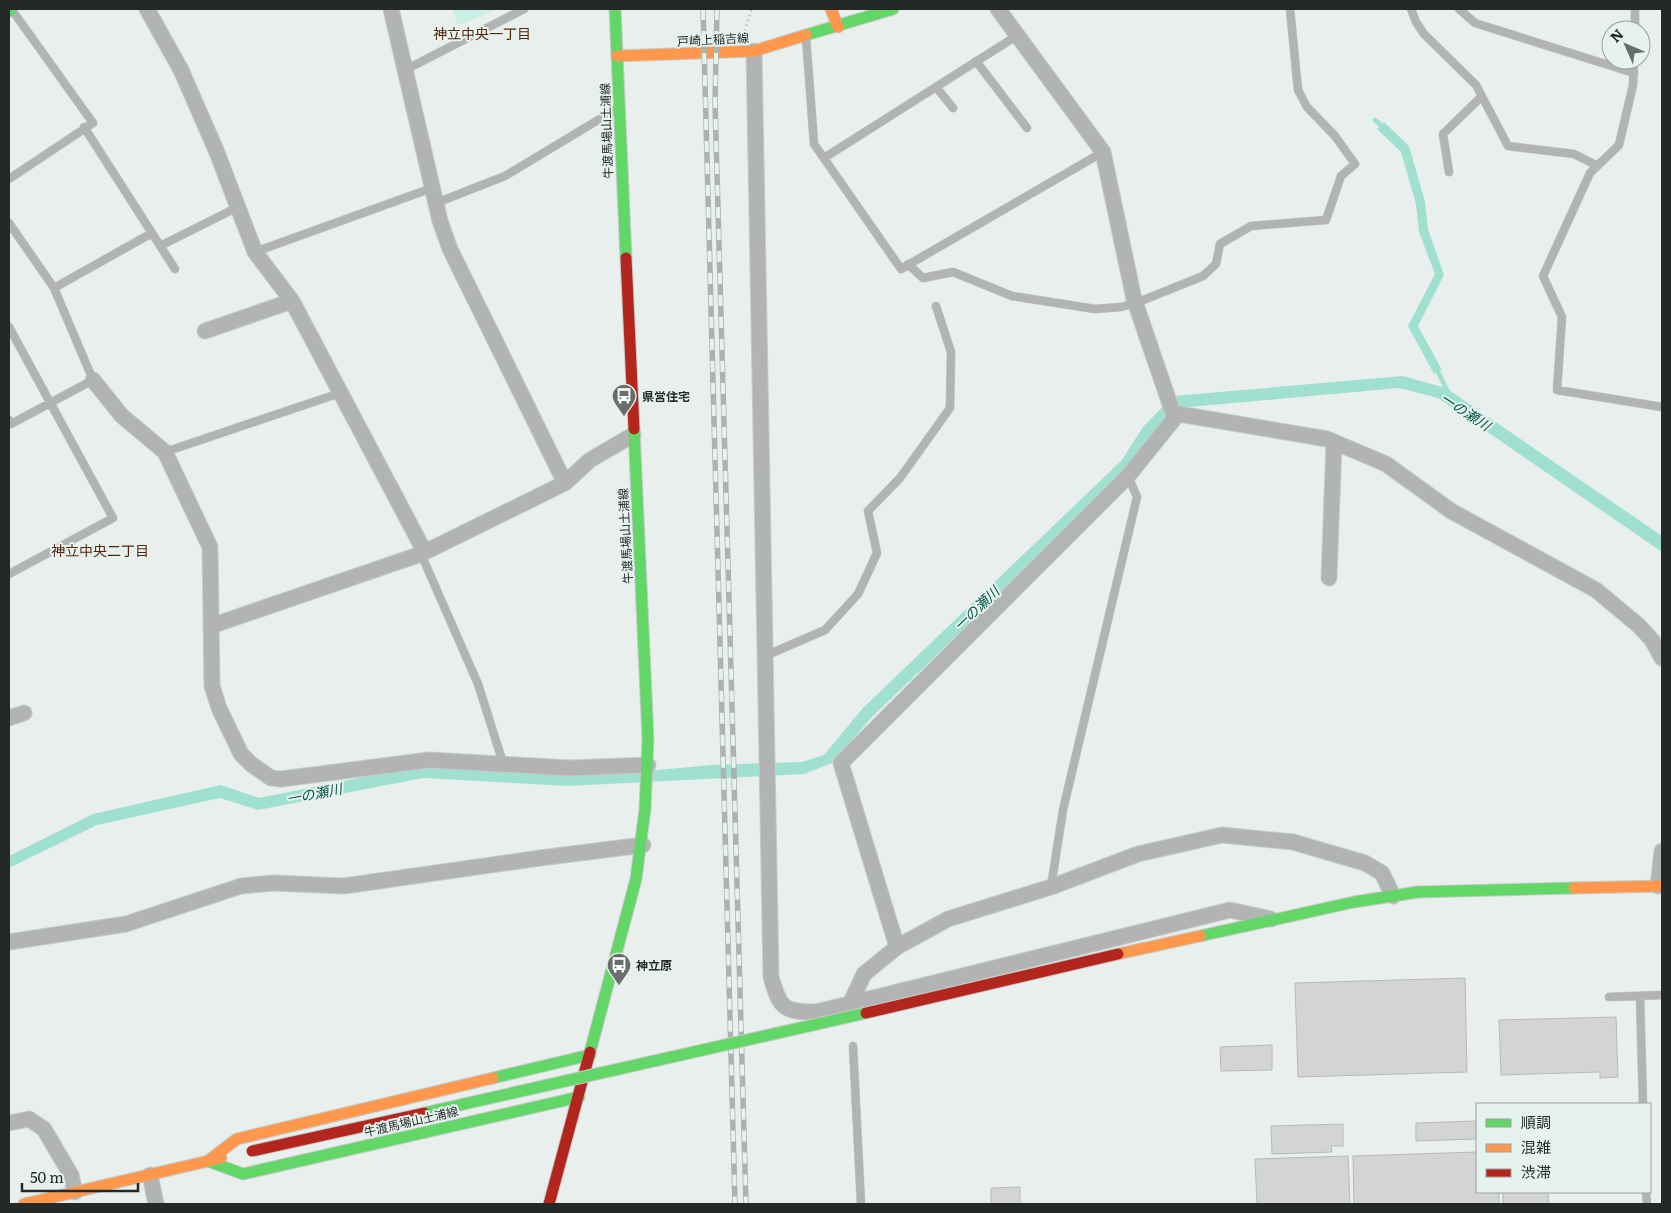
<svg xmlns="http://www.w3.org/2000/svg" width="1671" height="1213" viewBox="0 0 1671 1213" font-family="Literata,'Noto Sans JP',serif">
<rect width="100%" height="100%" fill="#e8efed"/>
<path fill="#c8f0e6" d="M452 9H492V11L458 26Z"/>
<path fill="#9fe0d1" d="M1384 122 1409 146 1425 202 1428 229 1444 275 1418 326 1442 370 1434 374 1408 326 1435 274 1419 232 1416 204 1401 152 1377 129Z
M1403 376 1446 388 1662 536V552L1438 398 1399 388 1178 408 1132 467 872 717 832 763 804 774 568 786 423 778 258 810 220 798 97 825 9 868V856L93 814 221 785 259 798 423 765 636 772 712 765 802 762 824 755 863 708 1122 460 1143 427 1173 396Z"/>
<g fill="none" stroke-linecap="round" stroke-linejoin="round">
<path stroke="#9fe0d1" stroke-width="4.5" d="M1375 120 1385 129
M1436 368 1448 392"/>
</g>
<path fill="#d3d4d3" stroke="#b9bab8" d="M1465 978 1467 1072 1298 1077 1295 983Z
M1616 1017 1618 1077 1600 1078V1072L1501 1075 1499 1020Z
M1272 1045V1070L1221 1071 1220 1047Z
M1477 1121V1139L1416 1141V1123Z
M1343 1124V1146H1331L1332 1152 1272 1154 1271 1126Z
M1477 1152V1192H1499V1204H1354L1353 1156Z
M1348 1156 1350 1204H1257L1255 1159Z
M1020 1187V1204H991V1188Z
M1503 1192H1548L1549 1204H1503Z"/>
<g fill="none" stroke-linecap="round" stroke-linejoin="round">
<defs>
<path id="lane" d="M1411 9 1416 22 1424 34 1476 85 1508 146 1574 154 1596 165
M1459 9 1475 23 1634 73
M1635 30V9
M806 37 814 144 901 269 1103 152
M1634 60 1633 85 1619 145 1590 173 1543 276 1562 317 1557 390 1662 407
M976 61 1027 128
M405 70 524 9
M936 87 953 108
M84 127 175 269
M824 158 1018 35
M1449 172 1443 134 1481 97
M9 179 93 123 12 10
M436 203 505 176 618 108
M9 223 54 288 93 380 11 424 9 420
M160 246 238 207
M255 252 432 188
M908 264 923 278 953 272 1012 296 1095 309 1121 307 1136 303 1203 276 1216 264 1220 244 1251 226 1326 220 1341 176 1355 164 1335 136 1307 107 1298 90 1290 9
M54 288 152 233
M9 327 113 518 9 574
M165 452 340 393
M421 554 478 684 504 766
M765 656 825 630 858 594 877 553 868 511 900 478 950 408 951 352 936 306
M1051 887 1063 810 1137 497 1128 476
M1640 996 1643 1104
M1609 997 1662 995
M853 1046 861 1204
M1646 1192 1647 1204"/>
<path id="street" d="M147 9 181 70 216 150 255 252 292 301 421 545V554
M391 9 440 221 450 249 565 483
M998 9 1103 152 1134 299 1173 413 1327 439 1386 464 1451 511 1596 590 1638 625 1652 640 1662 658
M754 51 771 977C780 1009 784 1012 816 1012L1230 910 1271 919
M205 331 292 301
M93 380 122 416 165 452 210 547 212 686 219 708 241 754 251 764 271 778 281 779 429 760 569 768 648 765
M1329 578 1334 442
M211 626 421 554 565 483 590 460 633 435
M9 718 24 713
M1658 886 1662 851
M9 942 126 924 241 886 274 883 344 886 540 858 643 845
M897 947 841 763 1128 476 1178 414
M850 1004 864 974 897 947 948 919 1051 887 1138 854 1222 835 1293 842 1365 863 1382 873 1393 896
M9 1123 29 1119 44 1129 71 1175 75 1192
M150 1175 156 1204"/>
<path id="fast" d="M615 9 626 258
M9 11 11 9
M806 35 893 9
M1200 936 1354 902 1418 892 1574 888
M590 1052 636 879 645 809 648 739 634 429
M493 1078 590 1055
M208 1161 243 1174 579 1097"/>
<path id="slow" d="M831 9 838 27
M617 56 754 51 806 35
M1574 888 1662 886
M208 1161 237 1139 493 1078
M24 1204 221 1158"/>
<path id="jam" d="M626 258 634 429
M549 1204 590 1052"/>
</defs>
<use href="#lane" stroke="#c6cbc9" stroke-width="9"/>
<use href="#street" stroke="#c6cbc9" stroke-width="17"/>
<use href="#fast" stroke="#c6cbc9" stroke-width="13"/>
<use href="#slow" stroke="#c6cbc9" stroke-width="13"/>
<use href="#jam" stroke="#c6cbc9" stroke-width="13"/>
<path stroke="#aaaeac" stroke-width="2.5" stroke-dasharray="1 4" stroke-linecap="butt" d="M743 35 752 9"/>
<use href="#lane" stroke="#b1b4b3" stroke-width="8"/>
<use href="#street" stroke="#b1b4b3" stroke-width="15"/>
<use href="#fast" stroke="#63d668" stroke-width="11"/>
<use href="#slow" stroke="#ff974d" stroke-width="11"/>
<use href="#jam" stroke="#b3261e" stroke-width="11"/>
<defs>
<path id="rail" d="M703 9 735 1204
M717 9 715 103 746 1204"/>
</defs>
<use href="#rail" stroke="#adb1b0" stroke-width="5.5"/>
<use href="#rail" stroke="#e5f2ee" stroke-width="4" stroke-dasharray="11" stroke-linecap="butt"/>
<defs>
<path id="fast-bridge" d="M424 1113 866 1013"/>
<path id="slow-bridge" d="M1118 954 1200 936"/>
<path id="jam-bridge" d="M866 1013 1118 954
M252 1151 424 1113"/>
</defs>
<use href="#fast-bridge" stroke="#c6cbc9" stroke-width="13" stroke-linecap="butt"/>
<use href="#slow-bridge" stroke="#c6cbc9" stroke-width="13" stroke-linecap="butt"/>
<use href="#jam-bridge" stroke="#c6cbc9" stroke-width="13" stroke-linecap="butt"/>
<use href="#fast-bridge" stroke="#63d668" stroke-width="11"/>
<use href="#slow-bridge" stroke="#ff974d" stroke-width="11"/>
<use href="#jam-bridge" stroke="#b3261e" stroke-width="11"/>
</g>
<defs>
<symbol id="bus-pin" viewBox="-11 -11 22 30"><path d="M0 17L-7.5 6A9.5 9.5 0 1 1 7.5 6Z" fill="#696e6d" stroke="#e5f2ee"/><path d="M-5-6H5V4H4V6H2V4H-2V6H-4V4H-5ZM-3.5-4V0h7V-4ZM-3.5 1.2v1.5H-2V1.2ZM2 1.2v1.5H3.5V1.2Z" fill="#fff"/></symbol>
</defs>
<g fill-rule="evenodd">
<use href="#bus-pin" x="610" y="382" width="28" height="38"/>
<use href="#bus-pin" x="605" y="951" width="28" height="38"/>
</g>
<g text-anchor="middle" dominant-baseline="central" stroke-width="4" stroke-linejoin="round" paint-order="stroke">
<g font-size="12" fill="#242928" stroke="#e5f2ee">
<text transform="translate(713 39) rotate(-3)">戸崎上稲吉線</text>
<text transform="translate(606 131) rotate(-92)">牛渡馬場山土浦線</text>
<text transform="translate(625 536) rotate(-93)">牛渡馬場山土浦線</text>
<text transform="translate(411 1121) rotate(-13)">牛渡馬場山土浦線</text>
</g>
<g font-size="12" font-weight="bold" fill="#242928" stroke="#e5f2ee" text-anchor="start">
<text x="642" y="396">県営住宅</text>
<text x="636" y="965">神立原</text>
</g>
<g font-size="14" fill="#55240c" stroke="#e5f2ee">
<text x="482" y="33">神立中央一丁目</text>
<text x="100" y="550">神立中央二丁目</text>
</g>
<g font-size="14" font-style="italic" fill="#055548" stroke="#e5f2ee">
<text transform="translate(1466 411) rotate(33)">一の瀬川</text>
<text transform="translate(976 608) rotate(-44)">一の瀬川</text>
<text transform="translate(314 793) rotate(-11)">一の瀬川</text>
</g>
</g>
<rect width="1671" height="1213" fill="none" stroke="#242928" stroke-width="20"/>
<rect x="1476" y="1103" width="175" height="90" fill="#e5f2ee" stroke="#98a29f"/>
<rect x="1486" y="1119" width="25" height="8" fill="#63d668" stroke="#98a29f"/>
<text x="1521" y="1128" font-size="15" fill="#242928">順調</text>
<rect x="1486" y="1144" width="25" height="8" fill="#ff974d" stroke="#98a29f"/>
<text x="1521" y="1153" font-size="15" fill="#242928">混雑</text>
<rect x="1486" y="1169" width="25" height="8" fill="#b3261e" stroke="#98a29f"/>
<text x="1521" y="1178" font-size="15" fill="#242928">渋滞</text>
<g transform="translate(1626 45) rotate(315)"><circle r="24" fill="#e5f2ee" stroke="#98a29f"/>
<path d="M0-4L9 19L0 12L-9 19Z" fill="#696e6d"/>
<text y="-8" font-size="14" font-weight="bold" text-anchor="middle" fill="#242928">N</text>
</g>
<path d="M22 1183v8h116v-8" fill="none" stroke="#242928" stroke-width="2.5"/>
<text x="30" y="1183" font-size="15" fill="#242928" stroke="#e5f2ee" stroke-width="4" paint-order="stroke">50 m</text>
</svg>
